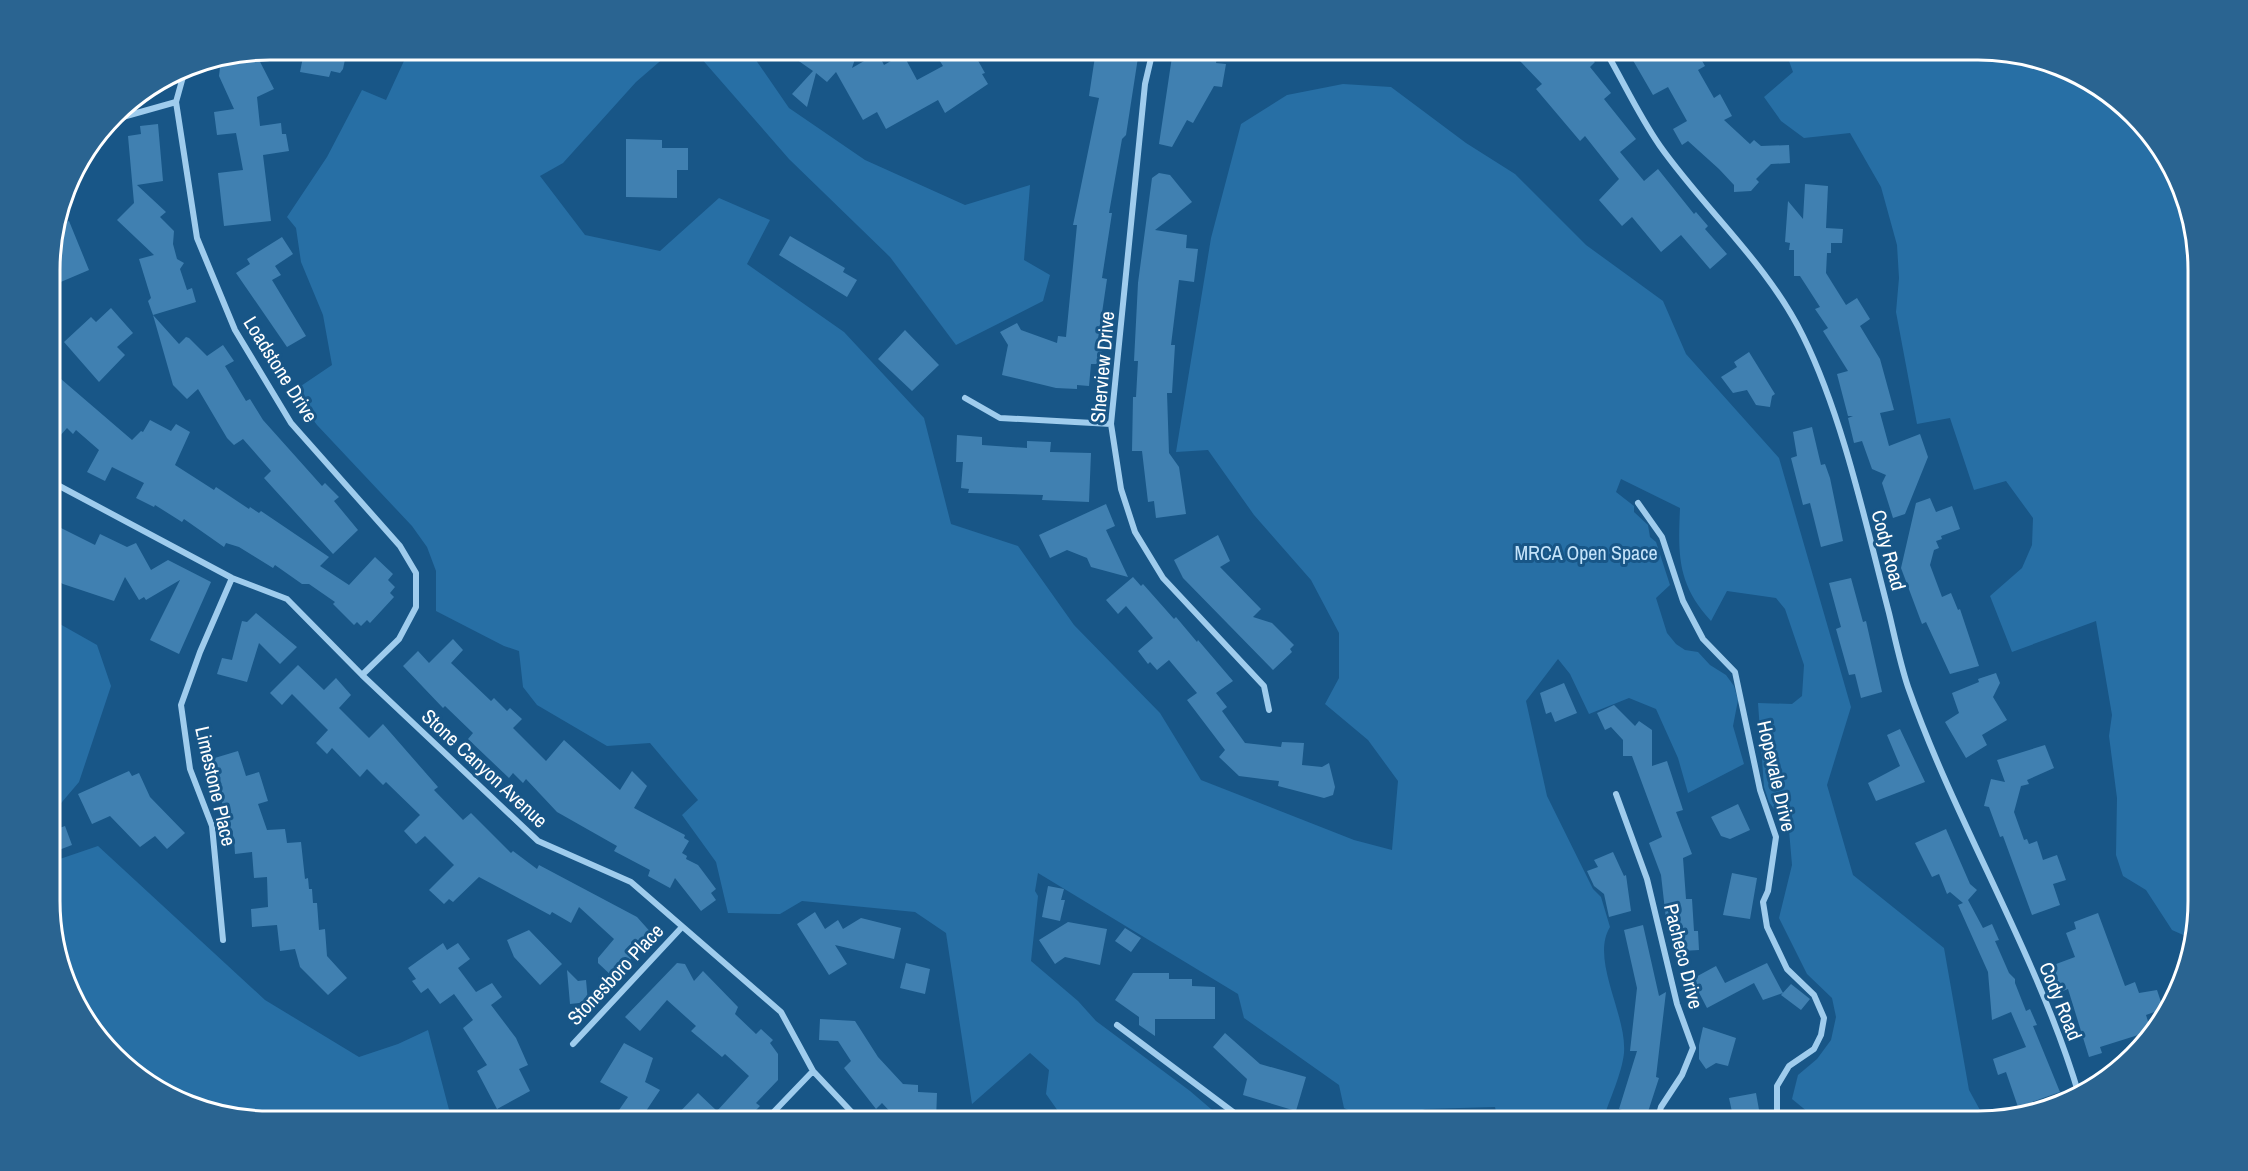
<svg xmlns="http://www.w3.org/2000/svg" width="2248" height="1171" viewBox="0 0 2248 1171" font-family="'Archivo Narrow',sans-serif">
<rect width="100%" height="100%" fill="#185687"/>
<path fill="#276fa5" d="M409 50H673L636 82 563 163 540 176 585 235 660 251 719 198 770 220 747 264 844 332 924 418 951 524 1018 546 1074 625 1160 713 1201 780 1354 840 1392 850 1398 781 1368 740 1325 704 1339 678V633L1311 580 1254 515 1208 450 1176 452 1211 238 1241 124 1287 95 1343 84 1391 87 1466 143 1515 174 1586 245 1663 301 1686 354 1779 458 1851 707 1827 785 1853 875 1944 948 1969 1090 1986 1121H1819L1792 1099 1798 1075 1817 1059 1831 1040 1836 1017 1832 998 1807 974 1779 918 1792 865 1789 830 1769 802 1764 787 1758 703 1792 704 1802 696 1804 665 1785 609 1776 598 1727 591 1711 621C1677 584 1678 555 1680 508L1621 479 1616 492 1634 506V512L1648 525 1650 537 1656 542 1670 585 1656 598 1667 633 1676 644 1685 650 1698 652 1710 665 1726 675 1734 686 1738 700 1733 726 1744 764 1688 793 1678 758 1656 709 1629 698 1589 714 1570 674 1558 659 1526 701 1547 796 1593 889 1601 897 1610 927C1590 960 1627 1014 1624 1053 1622 1073 1609 1101 1603 1120L1498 1121 1495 1107 1425 1109 1394 1121H1371L1344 1108 1339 1085 1244 1018 1238 994 1038 873 1035 891 1038 896 1031 961 1078 1001 1096 1021 1190 1091 1225 1121H1065L1046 1094 1049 1070 1030 1053 972 1104 946 933 915 912 802 901 780 914 728 913 716 862 682 815 698 800 650 743 607 746 537 705 523 687 519 651 504 646 436 611V571L427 547 412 526 317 425 292 392 332 365 323 315 301 262 296 228 287 217 327 157 362 90 386 100Z
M684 50H749L789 108 865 160 965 205 1030 185 1024 260 1050 275 1043 301 956 345 890 257 789 159 700 57Z
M1785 50H1978L2076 72 2161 147 2197 242V477L2188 484 2197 504 2198 901 2190 938 2172 930 2146 890 2123 876 2116 855 2117 798 2109 736 2112 715 2096 621 2012 652 1990 596 2022 568 2032 545 2033 518 2006 481 1974 490 1950 418 1917 424 1896 312 1899 278 1897 245 1881 187 1850 133 1804 138 1781 121 1764 97 1793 72Z
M51 619 97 645 111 686 79 782 51 815Z
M98 846 265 1000 359 1057 398 1044 428 1030 452 1121H270L172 1099 87 1024 51 930V862Z"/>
<path fill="#4080b1" d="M309 50H347L343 69 340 73 331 71 329 77 300 72 304 52 309 53Z
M783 50H858L852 68 878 53 884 65 903 54 917 80 943 66 933 50H972L985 73 982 74 988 84 945 113 938 100 886 129 877 112 863 120 836 72 827 82 816 73 807 107 792 94 813 71Z
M1096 50 1139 51 1126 135 1122 139 1109 213H1112L1102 278 1107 279 1098 340H1103L1100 364H1091L1089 386 1077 385V389L1056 388 1002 375 1008 345 1000 332 1017 323 1021 330 1057 343 1058 336 1066 337 1077 225H1073L1099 98 1089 96Z
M1173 50 1187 52 1188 50H1212L1218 52 1216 63 1226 64 1222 87 1214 86 1193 123 1187 120 1172 147 1159 144Z
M1517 50H1583L1595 62 1590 67 1611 93 1604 99 1636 139 1620 152 1644 181 1658 169 1694 214 1696 212 1708 226 1705 229 1727 254 1710 269 1681 235 1661 252 1632 217 1622 226 1599 200 1619 179 1585 136 1580 141 1536 89 1542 84 1520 61 1525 57Z
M1627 50H1696L1705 66 1698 70 1714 98 1720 94 1732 116 1724 120 1750 144 1754 140 1761 146 1789 145 1790 163 1771 164 1756 179 1759 182 1751 191 1734 192V185L1719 169 1688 141 1682 145 1673 129 1687 121 1668 87 1653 95Z
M255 52 274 89 257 97 260 126 281 123 282 134H286L289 151 263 155 271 221 224 226 218 173 243 170 236 133 217 135 214 112 234 109 219 76 221 59Z
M158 124 163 181 137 185 166 212 160 217 174 231 173 244 177 259 184 263 180 269 187 290 192 288 196 302 153 315 148 301 151 298 139 259 154 255 117 220 134 203 128 136 141 134 140 126Z
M626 139 662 140V148H688V170H677V198L626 197Z
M1159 173 1170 175 1192 202 1155 230 1187 235 1186 248 1198 249 1194 282 1179 280 1171 345H1175L1172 393H1167L1169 453 1179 467 1186 514 1156 518 1154 501 1148 502 1142 451H1132L1133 397H1136L1138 361H1134L1138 283 1152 178Z
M1805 184 1828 186 1826 228 1843 229 1842 243H1831V253H1827L1826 273 1846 305 1857 298 1870 319 1860 326 1880 359 1894 410 1880 413 1889 446 1920 434 1928 457 1905 514 1893 518 1882 483 1886 475 1872 469 1862 441 1854 443 1848 418 1853 416H1848L1837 374 1848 371 1823 331 1828 328 1815 309 1820 307 1800 276H1794V250H1789L1790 243 1785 242 1788 201 1803 219Z
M69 221 89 270 56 284 50 269V255L58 226Z
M790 236 845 268 843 272 857 280 847 297 779 255Z
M282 237 293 254 275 266 281 275 272 280 306 336 287 347 236 273 250 264 247 259Z
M111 308 133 333 117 347 125 355 99 382 64 342 91 317 96 322Z
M153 315 179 344 186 337 189 338 207 356 223 345 234 361 225 366 246 401 250 399 263 420 322 486 325 483 339 497 334 501 358 530 333 554 264 478 271 471 243 439 234 445 227 438 198 389 187 399 173 385Z
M905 330 939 365 912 391 878 359Z
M1749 352 1775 394 1772 396 1770 407 1756 405 1747 390 1733 393 1721 377 1737 367 1734 362Z
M61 379 132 440 141 431 143 432 150 420 171 431 176 424 190 432 175 465 214 490 216 487 249 509 250 507 259 513 261 511 329 557 320 566 349 585 375 557 393 574 388 580 395 587 390 593 394 597 370 623 367 620 361 626 357 622 354 625 333 604 335 602 309 584H302L275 565 273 568 239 547 226 543 224 547 184 519 182 522 155 505 154 507 136 498 144 483 112 467 105 481 87 472 99 450 76 430 73 434 67 428 50 447V414L58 405 50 398V391Z
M1812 427 1821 465 1825 464 1830 478 1843 541 1821 547 1810 503 1803 505 1791 458 1797 456 1793 432Z
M957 435 982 437V445L1027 448V441L1051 442 1050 452 1091 453 1089 502 1042 500 1043 495 968 493 969 489 961 488 963 462H956Z
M1930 498 1936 512 1952 506 1960 529 1941 536 1942 539 1936 541 1939 548 1934 550 1930 565 1942 597 1951 593 1958 610 1960 609 1979 666 1950 674 1926 622 1922 624 1901 568 1916 503Z
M1106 504 1115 526 1106 530 1128 577 1091 567 1087 558 1067 550 1050 558 1039 535Z
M51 523 95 545 100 534 127 547 136 543 151 570 168 560 211 582 179 654 150 640 180 580 146 600 144 597 139 600 125 577 114 601 63 584 51 577Z
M1218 535 1230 561 1220 567 1261 609 1253 617 1272 623 1294 645 1290 649 1292 652 1273 670 1183 578 1174 560Z
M1133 577 1141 586 1143 584 1174 619 1176 617 1197 642 1198 640 1233 681 1216 693 1227 707 1222 711 1245 743 1281 747 1282 742 1304 743 1302 765 1322 767 1329 763 1335 787 1333 795 1324 798 1278 786 1279 781 1239 776 1219 757 1225 750 1187 700 1197 693 1169 660 1157 670 1150 662 1148 664 1138 651 1153 638 1126 606 1118 614 1106 600Z
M1851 578 1863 622 1866 621 1882 692 1861 698 1855 674 1849 675 1836 629 1841 627 1829 583Z
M256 613 297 647 280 664 259 643 247 682 217 674 222 658 232 660 242 621 247 622Z
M453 639 463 650 451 663 491 701 494 698 507 711 510 708 522 719 513 728 546 761 564 740 620 790 632 771 647 786 634 808 685 835 684 838 689 841 682 853 687 856 686 859 698 865 716 889 711 893 716 900 701 911 675 878 670 888 648 876 650 870 614 851 617 846 557 812 526 779 523 783 513 773 509 778 468 739 473 733 445 706 443 708 403 666 418 651 429 663Z
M298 665 324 690 336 678 351 695 339 708 369 738 383 724 438 787 434 790 463 820 471 813 511 853 513 851 537 869 539 865 637 917 654 936 613 977 598 963V958L614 939 579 907 571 923 552 912 550 915 479 877 453 902 449 899 444 904 429 890 454 865 425 836 416 844 404 831 420 815 386 782 383 785 367 769 360 777 332 748 327 754 316 743 328 730 292 694 282 705 270 693Z
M1996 673 2000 683 1993 697 2007 720 1982 735 1987 745 1966 758 1945 722 1959 713 1952 693 1979 682 1978 679Z
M1564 683 1577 713 1555 722 1551 712 1546 714 1540 693Z
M1614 705 1635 726 1639 721 1652 730V766L1667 761 1683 810 1676 812 1692 854 1683 858 1686 899H1692L1694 931H1698L1699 950 1682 951 1680 928H1667L1661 875 1649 843 1662 837 1632 756H1623V740L1611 727 1605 730 1597 713Z
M1900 729 1925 782 1876 801 1868 783 1900 766 1887 735Z
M2045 745 2054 768 2027 780 2029 784 2021 786 2014 812 2024 840 2027 839 2029 844 2037 841 2043 860 2057 855 2066 880 2053 884 2060 905 2032 915 2003 836 2000 837 1989 807 1984 806 1991 779 2005 782 1997 760Z
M238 751 246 776 259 772 268 801 258 804 267 830 285 829 287 843 301 842 305 879 308 878 309 889H312L313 903H317L319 930 325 929 327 956 347 978 328 995 300 967 295 949 280 951 277 925 252 927 251 909 268 907 267 877 254 878 252 852 235 854 234 839 208 760Z
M129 771 132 776 139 773 150 797 185 833 167 849 155 836 140 847 110 816 92 824 78 794Z
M1738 804 1750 830 1730 839 1721 836 1711 817Z
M65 826 72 845 51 853V831Z
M1946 829 1970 884 1977 890 1968 900 1983 928 1992 924 1999 940 1995 941 2009 973 2015 979V983L2026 1011 2030 1009 2037 1025 2033 1026 2060 1092 2018 1107 2006 1072 1998 1075 1993 1059 2026 1047 2011 1012 1992 1020 1988 972 1958 905 1963 903 1950 892 1947 894 1939 874 1932 877 1915 843Z
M1613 852 1624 876 1626 875 1631 911 1609 917 1604 894 1594 886 1587 871 1598 867 1594 860Z
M1732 873 1757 878 1750 919 1723 915Z
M1048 886 1064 889 1061 900H1065L1060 921 1042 917Z
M815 912 825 929 838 920 843 929 861 918 901 928 894 959 835 945 847 964 829 975 797 924Z
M2098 913 2125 986 2135 982 2139 993 2157 990 2161 1002 2160 1010 2146 1015 2151 1031 2100 1047 2102 1053 2089 1057 2068 989 2058 993 2048 967 2075 957 2066 933 2076 929 2074 922Z
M1068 922 1107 929 1100 965 1065 957 1055 964 1039 940Z
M1643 925 1659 996 1666 992 1656 1077 1659 1078 1646 1118 1619 1109 1637 1051H1630L1637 988 1624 930Z
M1125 928 1141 938 1131 952 1115 941Z
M529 930 562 964 540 985 514 957 507 940Z
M443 943 447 950 458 943 470 959 458 968 476 992 492 983 502 997 491 1005 516 1038 528 1065 519 1069 530 1091 497 1109 477 1071 487 1065 463 1028 473 1020 454 994 440 1004 428 988 421 993 412 981 416 979 408 968Z
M677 963 685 964 694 981 703 971 738 1007 735 1014 756 1034 761 1029 773 1040 770 1043 778 1054V1080L756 1103 760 1106 745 1121H671L698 1093 717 1111 749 1076 725 1054 722 1057 691 1031 696 1026 667 1000 640 1031 625 1017Z
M906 963 930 969 925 994 900 988Z
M1767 963 1783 993 1763 1000 1754 983 1707 1008 1692 979 1716 966 1725 983Z
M567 970 578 981 586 980 588 1002 570 1004Z
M1133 973H1169V979H1192V986L1215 987V1019H1155V1036L1139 1025V1017L1115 1000Z
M1791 984 1810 999 1801 1010 1781 995Z
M820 1019 855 1021 878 1057 903 1084 918 1085V1092L937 1093 936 1121H910L911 1115 896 1118 882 1103 876 1109 844 1068 851 1061 838 1041 819 1040Z
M1703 1027 1736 1038 1728 1066 1716 1063 1706 1069 1699 1059V1045Z
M1225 1033 1260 1064 1306 1077 1296 1111 1243 1095 1247 1079 1213 1047Z
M624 1043 653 1058 645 1082 660 1090 646 1111 659 1121H635L619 1110 628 1097 600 1082Z
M1756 1093 1761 1121H1734L1729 1098Z"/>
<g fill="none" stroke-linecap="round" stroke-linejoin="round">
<path stroke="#9fcced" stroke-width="6" d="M1153 50 1145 84 1111 424 1121 489 1135 532 1163 578 1264 686 1269 710
M1605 50C1623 81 1639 116 1660 146 1706 211 1767 263 1803 336 1843 417 1866 525 1889 613 1895 638 1900 663 1908 687 1956 824 2038 956 2079 1095
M186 66 176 102 197 238 235 330 291 423 400 546 416 573V607L399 639 362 675
M112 120 176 102
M965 398 1000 418 1111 424
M50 481 232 578 287 599 362 675 538 841 631 882 781 1012 813 1071 860 1121
M1638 503 1662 537 1683 601 1703 639 1735 672 1760 790 1776 837 1768 891 1763 902 1767 927 1787 969 1814 995 1824 1018 1821 1035 1814 1049 1789 1066 1777 1086V1121
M1616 794 1647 879 1677 1004 1693 1048 1682 1075 1661 1107 1657 1121
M223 940 212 826 190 769 181 705 200 652 232 578
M1117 1025 1245 1121
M573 1044 682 927
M765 1121 813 1071"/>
</g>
<g text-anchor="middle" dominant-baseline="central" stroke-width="6" stroke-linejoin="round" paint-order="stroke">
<g font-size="20" fill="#fff" stroke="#185687">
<text transform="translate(1102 367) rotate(-85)">Sherview Drive</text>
<text transform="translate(281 369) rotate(58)">Loadstone Drive</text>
<text transform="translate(1889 550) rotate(75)">Cody Road</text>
<text transform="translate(485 768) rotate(43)">Stone Canyon Avenue</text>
<text transform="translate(1777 776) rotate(77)">Hopevale Drive</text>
<text transform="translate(216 786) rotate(77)">Limestone Place</text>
<text transform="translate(1684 956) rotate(76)">Pacheco Drive</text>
<text transform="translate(615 974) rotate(-47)">Stonesboro Place</text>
<text transform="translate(2061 1001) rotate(68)">Cody Road</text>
</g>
<g font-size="20" fill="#c4e3fa" stroke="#185687">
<text x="1586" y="552">MRCA Open Space</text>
</g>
</g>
<path d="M0 0H2248V1171H0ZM270 60H1978A210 210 0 0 1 2188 270V901A210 210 0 0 1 1978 1111H270A210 210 0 0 1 60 901V270A210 210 0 0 1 270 60Z" fill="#2a6491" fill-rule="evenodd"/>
<path fill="none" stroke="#fff" stroke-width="3" d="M270 60H1978A210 210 0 0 1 2188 270V901A210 210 0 0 1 1978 1111H270A210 210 0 0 1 60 901V270A210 210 0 0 1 270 60Z"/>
</svg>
